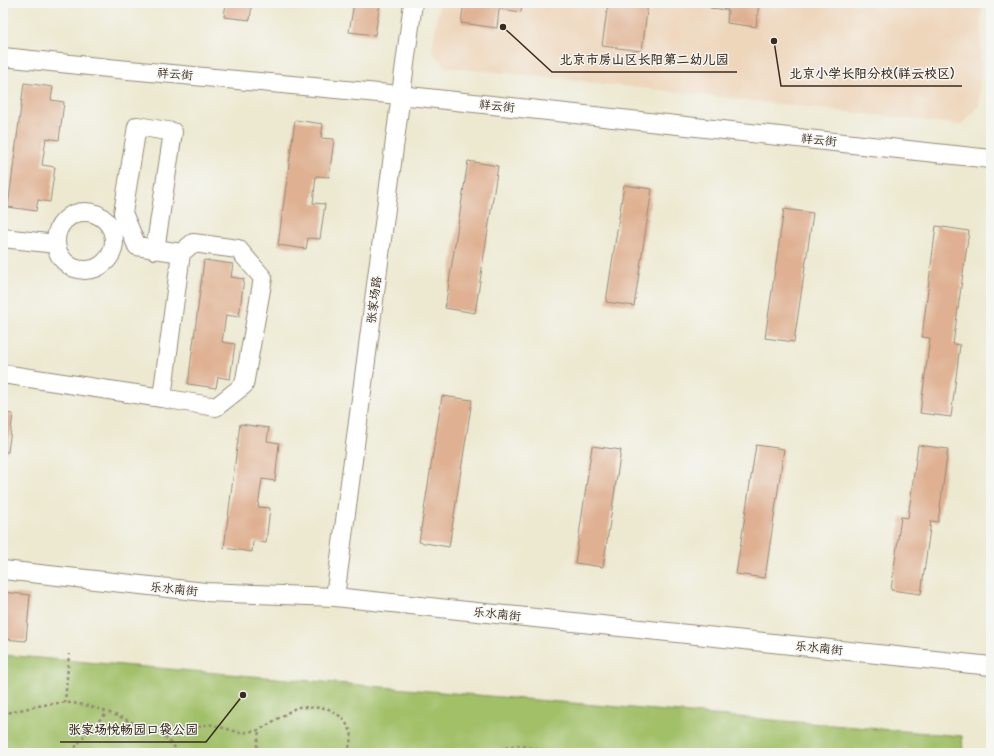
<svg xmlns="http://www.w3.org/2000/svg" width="994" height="756" viewBox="0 0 994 756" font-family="'Comic Neue','LXGW WenKai TC',sans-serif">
<rect width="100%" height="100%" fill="#f6f6f2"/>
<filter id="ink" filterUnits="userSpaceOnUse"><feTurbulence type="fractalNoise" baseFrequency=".025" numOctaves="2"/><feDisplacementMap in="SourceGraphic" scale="8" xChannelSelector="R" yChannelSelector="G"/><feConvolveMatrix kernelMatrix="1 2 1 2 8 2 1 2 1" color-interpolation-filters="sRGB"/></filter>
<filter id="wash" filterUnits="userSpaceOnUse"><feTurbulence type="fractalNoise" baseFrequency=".012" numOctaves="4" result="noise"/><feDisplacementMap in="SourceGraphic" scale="16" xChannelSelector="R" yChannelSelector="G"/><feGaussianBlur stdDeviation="0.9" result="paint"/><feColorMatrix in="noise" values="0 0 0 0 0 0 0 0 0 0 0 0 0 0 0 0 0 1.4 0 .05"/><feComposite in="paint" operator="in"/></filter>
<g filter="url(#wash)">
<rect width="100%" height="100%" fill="#ede9d1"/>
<path fill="#eed6bb" d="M439 3H982L979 106 961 125 563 79 445 67 432 51Z"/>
<path fill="#a1c068" stroke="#6e7543" d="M3 655 962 736 963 753H3Z"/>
<g id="blocks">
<path fill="#dfb091" d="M226 3H252L250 20 224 17Z
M354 3H380L375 35 349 32Z
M464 3H522L521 12 499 9 497 28 461 23Z
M608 3H648L642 51 602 46Z
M711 3H759L756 27 727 23 728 10 710 8Z
M24 83 53 87 51 100 64 102 59 140 46 138 42 165 55 167 50 202 38 200 36 211 8 207Z
M295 120 323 124 321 138 334 139 329 177 316 176 313 203 325 204 320 239 308 238 306 249 278 245Z
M468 161 498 166 475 313 445 308Z
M624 185 652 189 634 306 606 302Z
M784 209 813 213 794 342 765 338Z
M936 226 969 231 953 344 960 345 951 417 920 413 930 338 922 337Z
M204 260 233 264 231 277 244 279 239 317 226 315 222 342 235 344 230 379 218 377 216 388 188 384Z
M442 396 472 400 449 547 419 542Z
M3 413 13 414 8 452H3Z
M240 424 269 428 267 441 279 443 275 481 262 479 258 507 270 508 266 543 253 541 252 552 224 548Z
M756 445 784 449 765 578 736 574Z
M918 445 948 449 938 522 931 521 921 594 891 590 901 517 908 518Z
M592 446 621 450 603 567 575 563Z
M3 592 30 595 26 641 3 639Z"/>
</g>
</g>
<g filter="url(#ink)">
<use href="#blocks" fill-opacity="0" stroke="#948a78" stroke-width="1"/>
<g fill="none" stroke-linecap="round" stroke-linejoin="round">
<defs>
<path id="street" d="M3 57 118 69 400 95 991 159
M56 241a29 29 0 1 1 58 0a29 29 0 1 1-58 0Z
M3 238 56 244
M3 374 162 398 181 253 137 246 123 213 137 126 173 132 155 250
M162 398 216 407 244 385 263 278 238 249 193 243 181 253
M3 570 205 592 335 597 991 666
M335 597 413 3"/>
</defs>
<use href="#street" stroke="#948a78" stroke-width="20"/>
<path stroke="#948a78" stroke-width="2.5" stroke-dasharray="3 3" stroke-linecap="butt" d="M65 703 69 654
M3 714C21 710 42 704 60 703 91 700 137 725 165 737L209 724 241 733 259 730 297 707 327 708 343 718 352 733 348 753
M165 737 180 753
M72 753C81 737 94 725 107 713
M256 753 259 730
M488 753 515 745 544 750 550 753"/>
<use href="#street" stroke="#fff" stroke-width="18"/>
</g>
</g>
<g text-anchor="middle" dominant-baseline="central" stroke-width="3" stroke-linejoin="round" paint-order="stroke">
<g font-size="12" fill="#3b2a1e" stroke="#f6f6f2">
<text transform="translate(175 74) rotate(5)">祥云街</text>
<text transform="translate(497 106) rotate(6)">祥云街</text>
<text transform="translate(819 140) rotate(6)">祥云街</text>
<text transform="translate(374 300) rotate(-83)">张家场路</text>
<text transform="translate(174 589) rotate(6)">乐水南街</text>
<text transform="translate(497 614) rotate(6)">乐水南街</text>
<text transform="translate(819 648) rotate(6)">乐水南街</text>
</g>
</g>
<path fill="none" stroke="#3b2a1e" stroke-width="1.5" d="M503 27L552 72H737M774 41L781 86H962M243 695L206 742H60"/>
<g fill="#3b2a1e" stroke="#f6f6f2" stroke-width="1.5">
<circle cx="503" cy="27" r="4"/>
<circle cx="774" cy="41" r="4"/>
<circle cx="243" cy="695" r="4"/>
</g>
<g font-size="13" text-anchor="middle" font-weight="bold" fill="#3b2a1e" stroke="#f6f6f2" stroke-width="3" stroke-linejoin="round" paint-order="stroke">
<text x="644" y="64">北京市房山区长阳第二幼儿园</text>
<text x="872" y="78">北京小学长阳分校(祥云校区)</text>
<text x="133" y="734">张家场悦畅园口袋公园</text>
</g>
<rect width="994" height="756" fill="none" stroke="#f6f6f2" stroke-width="16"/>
</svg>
